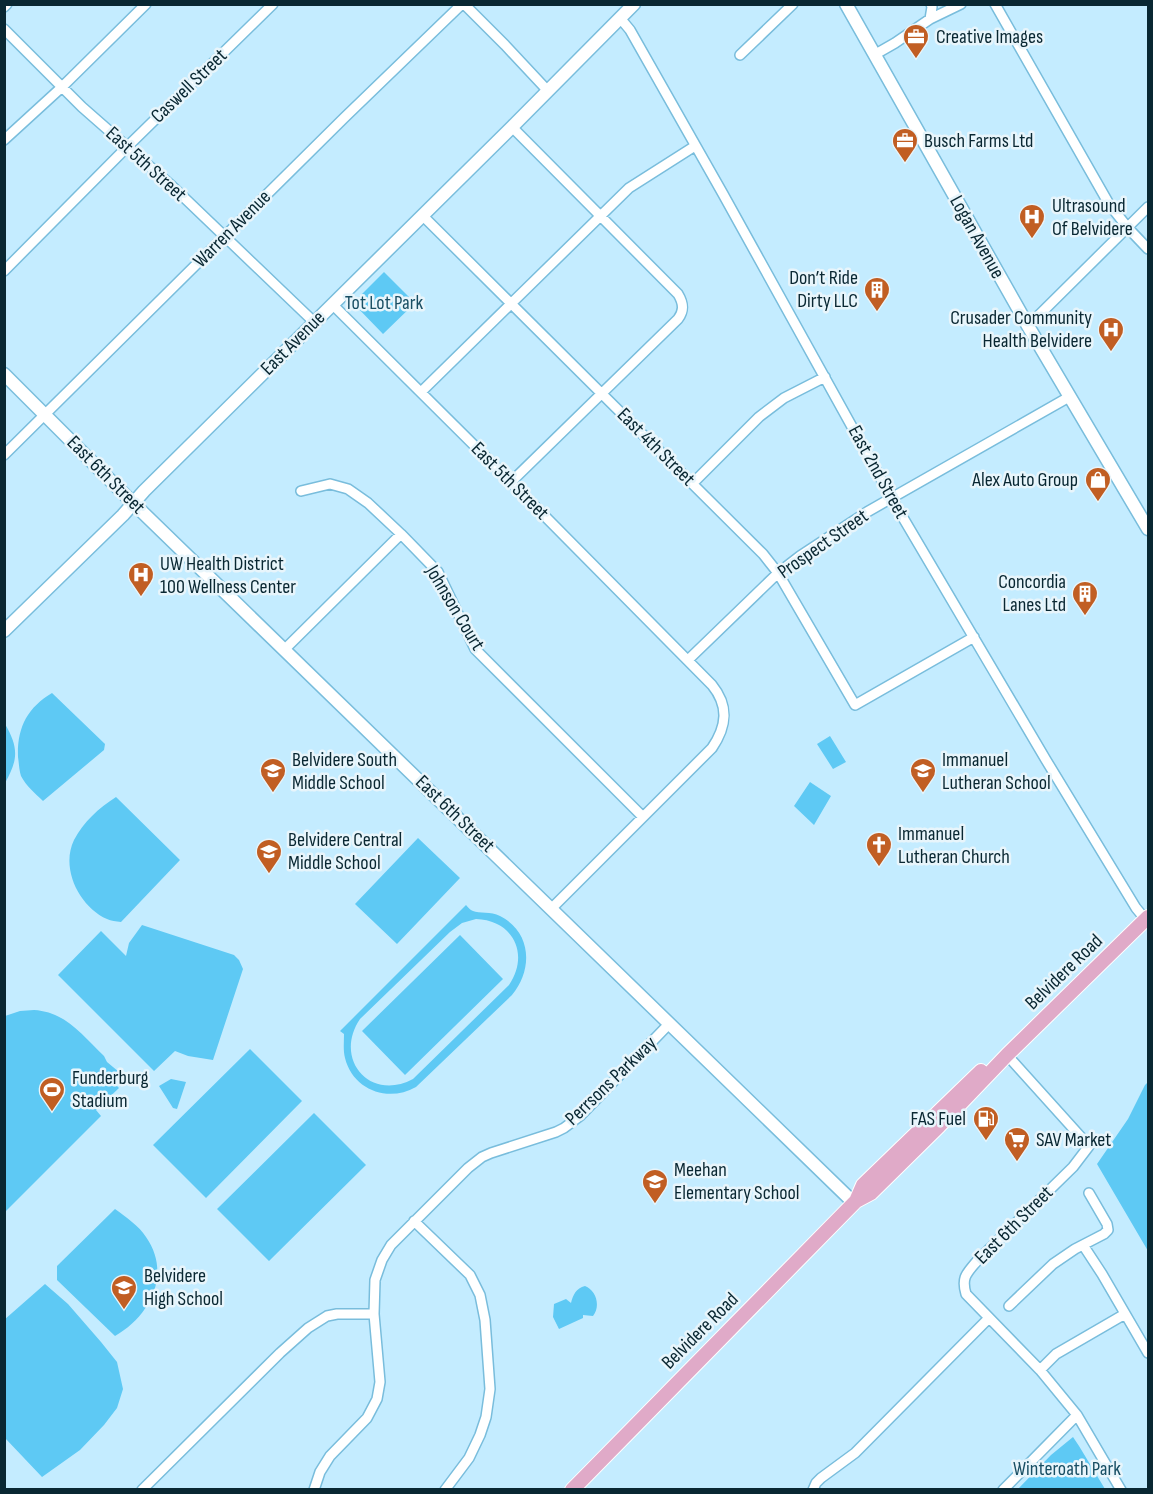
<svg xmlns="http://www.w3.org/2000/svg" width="1153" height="1494" viewBox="0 0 1153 1494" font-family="'Sofia Sans Condensed',sans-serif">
<rect width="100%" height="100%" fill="#c4ecff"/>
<path fill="#5ec9f4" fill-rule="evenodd" d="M384 272 415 303 383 334 353 303Z
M52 693 105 744 104 750 43 801C35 793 26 786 21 776 19 770 19 763 18 757 17 728 27 708 52 693Z
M5 724C19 748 18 760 5 783Z
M830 736 846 762 833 769 817 744Z
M810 782 831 796 814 825 794 806Z
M116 797 180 860 121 922C116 921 111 921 107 919 80 907 60 869 74 840 84 821 98 809 116 797Z
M418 838 460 878 397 944 355 904Z
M466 905C468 907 470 910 473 911 479 914 491 911 500 916 532 932 533 970 512 995L416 1087C388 1103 353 1090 345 1058 343 1050 344 1042 344 1034L340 1031ZM476 919C513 920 530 954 509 985L413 1079C370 1102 333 1059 360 1019L450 932 462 923Z
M142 925 234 955 239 960 243 969 213 1060 188 1056 175 1051 154 1071 58 975 101 931 126 956 129 943Z
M460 935 503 979 405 1075 362 1031Z
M34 1010C66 1012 82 1035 104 1056L107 1062 119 1072 111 1080 119 1088 96 1110 101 1116 5 1212V1016L20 1011Z
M250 1049 302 1101 206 1198 153 1145Z
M171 1079 186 1082 177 1109 173 1108 159 1086Z
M1148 1082V1251L1097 1164 1128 1119 1145 1085Z
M314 1113 366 1165 269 1261 217 1209Z
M115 1209C126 1217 139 1226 146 1237 172 1274 150 1316 115 1336L57 1280V1266Z
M45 1284 68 1304 101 1342 117 1362 123 1389 117 1408 104 1425 80 1450 42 1477 5 1438 4 1320Z
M585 1286C596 1290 601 1306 593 1316L583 1315V1318L559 1329 553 1317 554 1304 566 1299 571 1303C573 1295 576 1288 585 1286Z
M1073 1437 1079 1446 1105 1489H1018L1051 1455Z"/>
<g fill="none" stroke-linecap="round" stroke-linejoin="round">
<defs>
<path id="street" d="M464 4 505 45 548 91
M995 4 1109 204 1128 228 1148 249
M4 7 7 4
M620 18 630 30 723 194 892 499 1046 760 1136 908 1146 920
M930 19 932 7 931 4
M4 29 82 107 172 186 314 322
M740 55 793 4
M874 55 895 43 930 19 961 4
M4 140 62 87 146 4
M422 215 763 554 778 573 855 705 974 637
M4 271 128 146 273 4
M332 304 511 482 712 685C729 706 727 726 712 748L552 908
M1028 326 1148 207
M421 392 629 188 695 146
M4 455 344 118 462 4
M511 482 678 319C684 311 684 304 678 294L512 127
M693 483 759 417 784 398 825 377
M301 491 330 484 348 489 368 503 401 534 438 572 475 649 643 817
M285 649 401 534
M688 660 778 573 800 556 867 512 1069 397
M1007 1055 1089 1146 1073 1167 977 1261C967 1273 961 1277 966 1294L1040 1370 1077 1415 1121 1490
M414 1221 470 1275 480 1295 485 1320 490 1389 486 1417 480 1435 469 1458 445 1490
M1083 1245 1102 1274 1148 1353
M1009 1306 1053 1264 1075 1249 1104 1234 1108 1230 1107 1224 1089 1193
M1040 1370 1056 1354 1125 1314
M142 1490 280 1353 308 1328 327 1316 337 1314H374
M314 1490 320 1472 330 1456 367 1418 377 1399 380 1382 374 1314 375 1280 382 1260 391 1245 468 1168 482 1157 491 1153 556 1132 564 1128 580 1116 669 1024
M813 1490 816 1483 821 1478 855 1453 989 1318
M1003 1490 1077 1415"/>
<path id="secondary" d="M846 4 1028 326 1148 529
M4 374 134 504 854 1203
M4 631 123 515 144 491 512 127 634 4"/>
<path id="primary" d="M856 1201 863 1185 981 1071
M572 1490 856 1201 871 1193 939 1126 1007 1055 1148 917"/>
</defs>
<use href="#street" stroke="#79bddc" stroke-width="12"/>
<use href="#secondary" stroke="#79bddc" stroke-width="15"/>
<use href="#primary" stroke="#fff" stroke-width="16"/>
<use href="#street" stroke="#fff" stroke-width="9"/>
<use href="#secondary" stroke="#fff" stroke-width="12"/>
<use href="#primary" stroke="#e0aac8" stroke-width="14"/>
</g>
<defs>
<symbol id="office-pin" viewBox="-11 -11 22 30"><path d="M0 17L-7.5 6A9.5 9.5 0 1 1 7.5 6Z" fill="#c15e23" stroke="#e8f5fb"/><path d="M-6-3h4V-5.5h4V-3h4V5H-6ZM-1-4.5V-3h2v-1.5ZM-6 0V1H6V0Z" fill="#fff"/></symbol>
<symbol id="hospital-pin" viewBox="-11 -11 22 30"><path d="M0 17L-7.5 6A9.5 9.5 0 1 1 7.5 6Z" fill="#c15e23" stroke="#e8f5fb"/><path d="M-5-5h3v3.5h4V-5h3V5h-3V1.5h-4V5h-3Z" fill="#fff"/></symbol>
<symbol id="building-pin" viewBox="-11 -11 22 30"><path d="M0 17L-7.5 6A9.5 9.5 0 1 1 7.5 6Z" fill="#c15e23" stroke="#e8f5fb"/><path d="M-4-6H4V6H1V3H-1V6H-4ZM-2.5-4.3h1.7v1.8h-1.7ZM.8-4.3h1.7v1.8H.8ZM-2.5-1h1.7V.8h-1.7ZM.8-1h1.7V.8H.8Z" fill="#fff"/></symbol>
<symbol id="shop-pin" viewBox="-11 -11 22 30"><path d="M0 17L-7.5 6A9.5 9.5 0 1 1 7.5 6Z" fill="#c15e23" stroke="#e8f5fb"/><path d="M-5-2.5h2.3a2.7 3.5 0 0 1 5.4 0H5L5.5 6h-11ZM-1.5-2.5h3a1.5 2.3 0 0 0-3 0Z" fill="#fff"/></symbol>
<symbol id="school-pin" viewBox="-11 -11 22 30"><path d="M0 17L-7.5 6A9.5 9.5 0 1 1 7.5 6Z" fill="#c15e23" stroke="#e8f5fb"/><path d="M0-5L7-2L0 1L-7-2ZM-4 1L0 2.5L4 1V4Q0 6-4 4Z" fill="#fff"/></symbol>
<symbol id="church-pin" viewBox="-11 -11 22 30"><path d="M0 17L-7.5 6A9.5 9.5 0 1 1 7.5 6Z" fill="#c15e23" stroke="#e8f5fb"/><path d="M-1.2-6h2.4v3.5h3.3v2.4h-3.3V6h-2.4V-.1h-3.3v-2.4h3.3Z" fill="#fff"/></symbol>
<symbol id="stadium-pin" viewBox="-11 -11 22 30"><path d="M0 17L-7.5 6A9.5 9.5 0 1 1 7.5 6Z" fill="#c15e23" stroke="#e8f5fb"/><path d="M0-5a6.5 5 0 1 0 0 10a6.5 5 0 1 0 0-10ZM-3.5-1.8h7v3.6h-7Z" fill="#fff"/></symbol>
<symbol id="fuel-pin" viewBox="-11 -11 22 30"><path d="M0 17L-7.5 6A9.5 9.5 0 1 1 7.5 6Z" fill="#c15e23" stroke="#e8f5fb"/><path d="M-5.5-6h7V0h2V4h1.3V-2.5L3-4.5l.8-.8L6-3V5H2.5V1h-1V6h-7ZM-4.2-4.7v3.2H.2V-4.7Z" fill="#fff"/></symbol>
<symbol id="supermarket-pin" viewBox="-11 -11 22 30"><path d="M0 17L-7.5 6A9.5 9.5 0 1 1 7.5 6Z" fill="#c15e23" stroke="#e8f5fb"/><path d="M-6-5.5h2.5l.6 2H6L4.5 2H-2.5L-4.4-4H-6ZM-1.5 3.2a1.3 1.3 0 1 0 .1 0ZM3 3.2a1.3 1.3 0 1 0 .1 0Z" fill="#fff"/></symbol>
</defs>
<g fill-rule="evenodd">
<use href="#office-pin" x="901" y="22" width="30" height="40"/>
<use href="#office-pin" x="890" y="126" width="30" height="40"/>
<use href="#hospital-pin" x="1017" y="202" width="30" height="40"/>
<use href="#building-pin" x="862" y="275" width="30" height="40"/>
<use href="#hospital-pin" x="1096" y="315" width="30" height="40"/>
<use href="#shop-pin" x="1083" y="465" width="30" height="40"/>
<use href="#hospital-pin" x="126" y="560" width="30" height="40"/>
<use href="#building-pin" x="1070" y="579" width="30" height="40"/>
<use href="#school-pin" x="258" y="756" width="30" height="40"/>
<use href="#school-pin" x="908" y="756" width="30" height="40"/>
<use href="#church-pin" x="864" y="830" width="30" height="40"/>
<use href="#school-pin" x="254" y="837" width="30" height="40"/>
<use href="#stadium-pin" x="37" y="1075" width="30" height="40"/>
<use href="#fuel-pin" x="971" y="1104" width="30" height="40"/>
<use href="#supermarket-pin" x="1002" y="1125" width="30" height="40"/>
<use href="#school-pin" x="640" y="1167" width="30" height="40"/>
<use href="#school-pin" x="109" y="1273" width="30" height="40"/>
</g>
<g text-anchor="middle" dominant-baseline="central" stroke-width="5" stroke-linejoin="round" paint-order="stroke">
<g font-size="20" fill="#092732" stroke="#e8f5fb" text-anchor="start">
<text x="936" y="37">Creative Images</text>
<text x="924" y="141">Busch Farms Ltd</text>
<text x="1052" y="206">Ultrasound<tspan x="1052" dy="23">Of Belvidere</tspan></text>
<text x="858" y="278" text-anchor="end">Don’t Ride<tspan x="858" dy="23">Dirty LLC</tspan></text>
<text x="1092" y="318" text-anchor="end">Crusader Community<tspan x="1092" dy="23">Health Belvidere</tspan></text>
<text x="1078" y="480" text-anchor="end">Alex Auto Group</text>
<text x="160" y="564">UW Health District<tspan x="160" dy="23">100 Wellness Center</tspan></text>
<text x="1066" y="582" text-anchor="end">Concordia<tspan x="1066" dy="23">Lanes Ltd</tspan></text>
<text x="292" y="760">Belvidere South<tspan x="292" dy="23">Middle School</tspan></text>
<text x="942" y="760">Immanuel<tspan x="942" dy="23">Lutheran School</tspan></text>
<text x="898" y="834">Immanuel<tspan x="898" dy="23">Lutheran Church</tspan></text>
<text x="288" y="840">Belvidere Central<tspan x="288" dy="23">Middle School</tspan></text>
<text x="72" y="1078">Funderburg<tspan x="72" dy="23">Stadium</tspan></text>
<text x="966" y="1119" text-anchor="end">FAS Fuel</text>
<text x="1036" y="1140">SAV Market</text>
<text x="674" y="1170">Meehan<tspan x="674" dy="23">Elementary School</tspan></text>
<text x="144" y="1276">Belvidere<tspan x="144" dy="23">High School</tspan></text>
</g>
<g font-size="20" fill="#092732" stroke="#e8f5fb">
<text transform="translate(189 86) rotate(-44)">Caswell Street</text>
<text transform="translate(146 164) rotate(42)">East 5th Street</text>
<text transform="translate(232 229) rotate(-45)">Warren Avenue</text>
<text transform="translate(977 237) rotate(61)">Logan Avenue</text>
<text transform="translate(293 343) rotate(-45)">East Avenue</text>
<text transform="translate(656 447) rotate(45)">East 4th Street</text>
<text transform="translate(878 472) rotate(61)">East 2nd Street</text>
<text transform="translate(106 475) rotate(45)">East 6th Street</text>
<text transform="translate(510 481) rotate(45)">East 5th Street</text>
<text transform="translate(823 544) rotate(-35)">Prospect Street</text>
<text transform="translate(455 608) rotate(59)">Johnson Court</text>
<text transform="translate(455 814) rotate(44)">East 6th Street</text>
<text transform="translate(1064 972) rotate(-44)">Belvidere Road</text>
<text transform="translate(611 1081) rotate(-44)">Perrsons Parkway</text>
<text transform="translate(1014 1225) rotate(-45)">East 6th Street</text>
<text transform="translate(700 1331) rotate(-45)">Belvidere Road</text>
</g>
<g font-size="20" fill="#194f64" stroke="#e8f5fb">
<text x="384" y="303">Tot Lot Park</text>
<text x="1067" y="1469">Winteroath Park</text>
</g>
</g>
<rect width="1153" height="1494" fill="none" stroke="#092732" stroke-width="12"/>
</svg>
